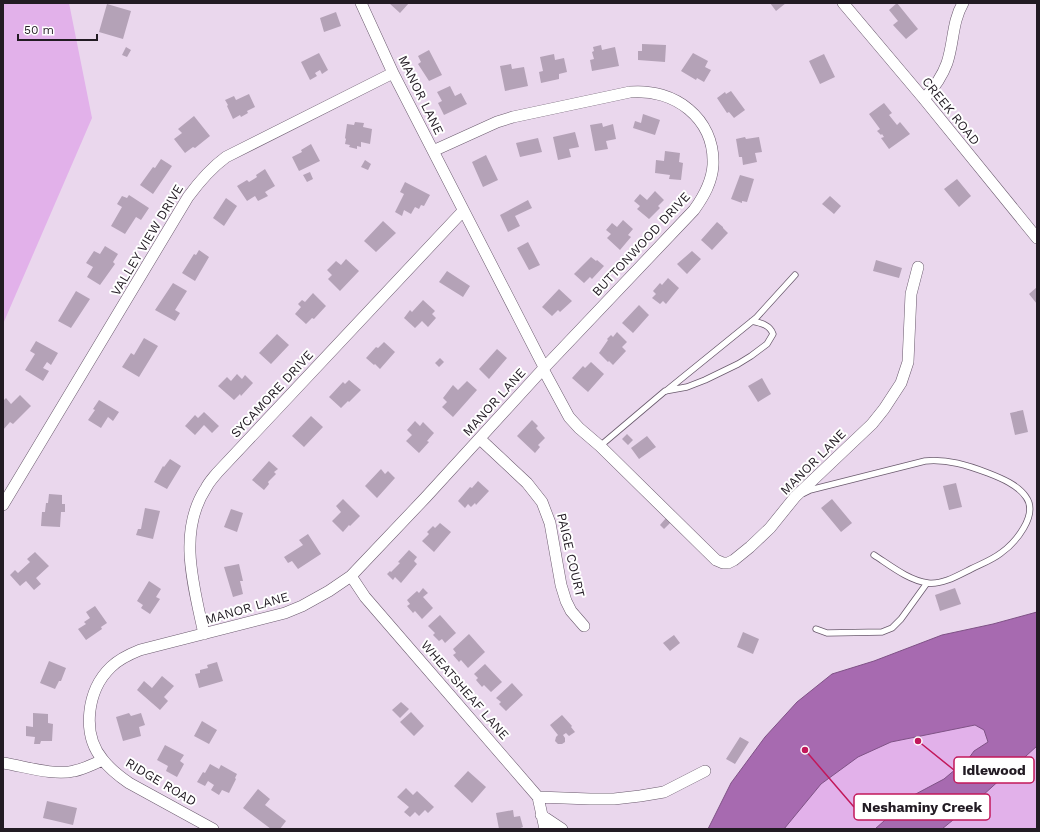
<svg xmlns="http://www.w3.org/2000/svg" width="1040" height="832" viewBox="0 0 1040 832" font-family="'Work Sans',sans-serif">
<rect width="100%" height="100%" fill="#ead7ed"/>
<path fill="#e2b1ea" d="M3 3H69L92 118 3 324Z
M1037 638V829H725Z"/>
<path fill="#a76ab0" stroke="#7f5286" d="M1037 612V746L981 797 942 829H875L912 796 944 779 969 758 974 751 988 742 984 730 975 725 891 742 858 757 821 784 784 829H708L731 783 765 737 797 702 832 674 874 661 942 635 993 624Z"/>
<path fill="#b4a2b7" d="M389 3H409L400 13Z
M770 3H786L776 11Z
M897 3 918 29 906 39 893 25 898 21 889 10Z
M107 4 131 11 123 39 99 32Z
M336 12 341 26 324 32 320 18Z
M642 44 666 45 665 62 638 60V51H642Z
M601 45 602 50 615 47 619 66 592 71 590 60 594 59 592 52 594 51 593 47Z
M126 47 131 50 127 57 122 55Z
M429 50 442 75 429 81 418 64 421 62 418 56Z
M319 53 328 70 322 74 320 70 315 73 317 76 310 80 301 62Z
M693 53 708 61 705 67 711 70 704 82 697 78 696 80 681 71Z
M554 54 555 60 564 58 567 72 559 74V79L541 83 539 72 543 71 540 57Z
M824 54 835 77 820 84 809 61Z
M511 64 512 69 524 67 528 86 505 91 500 66Z
M450 86 455 96 461 93 467 104 444 115 438 103 442 101 437 92Z
M731 91 745 110 734 118 729 112 727 113 717 98 725 92 726 94Z
M249 94 255 107 247 111 248 113 241 117 240 115 233 119 227 106 228 105 225 100 234 96 236 100Z
M884 103 892 113 889 115 897 125 900 122 910 134 889 149 881 138 884 137 882 134 881 135 877 131 880 129 869 114Z
M643 114 660 120 655 135 633 128 635 121 641 123Z
M194 116 210 136 195 148 193 147 185 153 174 139 182 133 178 129Z
M355 122 364 123 363 127 372 129 370 144 361 142V147L357 146V149L349 147 350 145 345 144 346 139 345 138 347 124 354 125Z
M602 123 603 127 613 124 616 139 606 141 608 149 595 151 590 125Z
M575 132 579 147 569 149 571 157 558 160 553 137Z
M745 137 746 139 759 137 762 152 755 153 757 162 743 165 742 157H739L736 139Z
M538 138 542 152 520 157 516 143Z
M311 144 320 161 299 171 292 157 302 152 301 150Z
M665 151 680 153 679 162 683 163 681 180 669 179 670 175 655 173 656 160 664 161Z
M486 155 498 180 483 187 472 162Z
M161 159 172 166 153 194 140 185 153 167 155 168Z
M365 160 371 164 368 170 361 167Z
M265 169 275 186 265 192 268 196 258 201 255 196 247 201 237 186 247 180 249 182 257 177 256 175Z
M310 172 313 179 307 182 303 175Z
M740 175 754 179 747 202 742 201V203L731 199Z
M957 179 971 196 959 207 944 189Z
M405 182 430 195 424 206 421 205 419 209 415 207 411 214 404 210 402 216 395 212 404 194 400 192Z
M655 191 664 200 658 206 660 208 649 219 637 209 640 206 634 201 640 194 647 200Z
M129 195 149 208 141 220 136 217 125 234 111 226 122 207 117 204 122 196 127 198Z
M830 196 841 206 834 214 822 204Z
M226 198 237 206 224 226 213 218Z
M528 200 532 208 515 216 520 226 508 232 500 215Z
M623 220 633 229 628 235 631 237 620 250 607 238 611 234 606 230 612 223 617 227Z
M383 221 396 233 376 252 364 241Z
M717 222 723 227V228L728 233 712 250 701 240Z
M528 242 540 265 529 270 517 248Z
M105 246 118 254 113 262 115 264 100 285 87 277 93 267 86 263 94 251 100 254Z
M199 250 209 257 195 281 182 273 194 254 196 255Z
M692 251 701 259 687 274 677 264Z
M591 257 596 261 597 260 604 266 592 279 590 277 584 283 574 274Z
M346 259 359 271 340 291 328 279 332 275 327 270 336 261 341 265Z
M876 260 902 268 899 278 873 271Z
M447 271 470 286 463 297 439 282Z
M668 278 679 288 666 304 663 301 660 304 652 298 656 294 653 291 660 283 662 285Z
M173 283 187 291 175 310 180 313 175 321 155 310Z
M1037 287V304L1029 294Z
M559 289 572 301 560 312 558 310 552 316 542 307Z
M76 291 90 299 71 328 58 321Z
M313 293 326 306 314 319 312 318 306 324 295 314 301 307 298 304 302 300 305 302Z
M423 300 435 311 432 314 436 318 428 327 422 321 415 328 404 318 410 310 412 312Z
M639 305 649 315 633 333 622 323Z
M617 332 627 342 622 347 626 351 613 365 609 361 608 362 599 353 608 340 607 339 611 335 613 337Z
M277 334 289 345 271 364 259 353Z
M144 338 158 346 139 377 122 367 131 353 134 355Z
M36 341 58 353 51 365 47 362 43 368 49 371 43 381 25 370 35 354 30 351Z
M384 342 395 352 380 369 375 364 374 365 366 358 376 347 378 348Z
M497 349 507 358 489 379 479 369Z
M440 358 444 362 439 367 435 363Z
M591 362 604 374 588 392 572 378 583 366 585 368Z
M237 374 242 379 245 375 253 383 241 396 240 394 234 400 218 386 227 377 231 381Z
M762 378 771 394 758 402 748 386Z
M349 380 361 390 349 402 348 401 341 408 329 397 343 382 345 384Z
M467 381 477 390 453 417 442 407 447 402 443 398 453 385 458 390Z
M20 395 31 406 13 424 10 422 3 430V401L6 398 11 404Z
M99 400 119 412 113 421 108 417 101 428 88 420 95 410 93 409Z
M1023 410 1028 432 1015 435 1010 413Z
M204 412 219 426 212 433 204 425 195 435 185 426 195 415 198 418Z
M311 416 323 427 304 447 292 436Z
M532 420 538 426 536 428 545 438 538 445 540 447 535 453 517 436Z
M415 421 420 426 423 422 434 433 427 441 429 442 419 453 406 441 412 435 407 430Z
M627 434 633 440 628 445 622 439Z
M647 436 656 447 639 459 631 448Z
M170 459 181 466 167 489 154 482 163 466 164 467Z
M269 461 278 469 274 472 276 474 268 482 269 484 264 490 252 480Z
M381 469 385 474 388 471 395 478 377 498 365 486Z
M478 481 489 491 476 505 475 503 471 507 468 504 465 508 458 501 470 487 472 488Z
M956 483 962 507 949 510 943 486Z
M49 494 62 495V504H65V512H61L60 527 41 526 42 512H45L46 503H48Z
M343 499 360 516 350 526 349 525 343 532 332 521 341 512 336 506Z
M832 499 852 523 841 532 821 508Z
M145 508 160 511 153 539 136 535 138 529H141Z
M231 509 243 513 237 532 224 527Z
M666 518 671 522 664 529 660 525Z
M440 523 451 532 434 552 422 541 429 534 427 532 433 526 435 528Z
M308 534 321 554 298 569 292 561 288 563 284 557 303 545 299 540Z
M409 550 417 557 414 561 417 564 401 583 395 577 393 580 387 574 390 571 391 572 400 563 398 562Z
M35 552 49 566 36 578 41 584 34 590 26 581 20 586 10 575 15 570 18 573 30 562 27 559Z
M239 564 243 581H240L243 594 233 597 224 567Z
M149 581 161 589 156 597 160 599 150 614 141 608 143 605 137 601Z
M423 588 428 593 423 597 433 608 422 619 415 611 413 613 407 606 410 604 407 600 417 591 419 593Z
M955 588 961 604 940 611 935 595Z
M95 606 107 623 101 627 102 629 86 640 78 629 86 624 84 622 90 618 86 612Z
M440 615 456 633 445 643 442 639 439 641 433 635 435 633 428 626Z
M743 632 759 639 753 654 737 647Z
M469 634 485 652 468 668 461 660 459 662 453 655 456 653 453 649Z
M674 635 680 643 670 651 663 643Z
M49 661 66 668 61 681H59L55 689 40 683Z
M217 662 223 681 199 688 195 674 200 673V670L208 668 207 665Z
M485 664 502 682 491 692 484 685 482 687 476 680 478 678 474 674Z
M162 676 174 686 164 697 168 701 160 710 137 690 144 681 152 688Z
M512 683 523 695 506 711 499 704 501 702 496 698Z
M401 702 409 709 400 718 392 710Z
M411 712 424 726 414 736 400 722Z
M33 713 48 714V723L53 724 52 741H41L40 744H34L35 737 26 736V726L33 727Z
M129 713 131 716 141 713 145 725 139 727 141 736 123 741 116 717Z
M562 715 572 726 571 727 575 732 569 736 566 733 563 735 565 738V742L562 744H558L555 741 556 737 558 735 550 725Z
M202 721 217 730 209 744 194 736Z
M740 737 749 742 735 764 726 759Z
M165 745 184 755 180 761 184 764 177 777 166 771 168 766 157 760Z
M210 764 219 769 221 765 237 774 235 778 236 779 229 793 222 790 219 795 211 790 214 785 208 781 205 786 197 782 203 772 205 773Z
M468 771 486 787 472 803 454 786Z
M406 788 413 795 417 791 434 807 428 813 425 810 419 816 415 812 410 817 404 812 409 807 397 797Z
M258 789 270 799 265 805 286 821 280 829H271L243 808Z
M47 801 77 808 73 825 43 818Z
M513 810 514 817 520 816 523 827 518 829H499L496 813Z"/>
<g fill="none" stroke-linecap="round" stroke-linejoin="round">
<defs>
<path id="service" d="M666 391 756 318 795 275
M600 446 665 391 687 387 705 380 738 364 751 356 767 344 773 334C770 325 761 323 752 321
M804 493 810 490 925 461C948 459 967 465 988 473 1001 478 1018 485 1026 497 1039 515 1015 543 1001 553 992 560 981 564 971 569 959 575 942 585 928 583 908 580 891 566 874 555
M816 629 827 633 882 632 892 628 901 619 927 583"/>
<path id="minor" d="M361 3 393 73 544 367
M843 3 924 99 1037 238
M924 99C934 88 942 77 947 63 954 42 952 22 963 3
M543 369 569 417 579 428 600 446 716 560 723 563H728L734 560 750 547 770 528 795 497 872 424 884 409 901 383 908 362 911 294 918 267
M480 439 527 483 542 502 550 523 561 585 566 601 571 611 584 626
M3 505 188 197C199 182 211 168 226 157L393 73
M351 576 365 597 538 797 545 829
M204 634C194 587 177 532 206 488 209 482 213 478 217 473L463 211
M3 763C24 766 53 776 74 771 84 769 93 764 103 760
M538 797 590 799H614L640 796 664 792 705 771
M541 815 562 829
M213 829 129 783C119 776 110 769 103 760 81 734 87 690 111 667 119 659 130 654 140 650L285 613 302 606 329 591 351 576 426 497 543 369 694 210C704 196 712 182 713 165 715 118 674 88 630 92L513 117 497 122 433 151"/>
</defs>
<use href="#service" stroke="#6a5a6d" stroke-width="7"/>
<use href="#minor" stroke="#6a5a6d" stroke-width="12"/>
<use href="#service" stroke="#fff" stroke-width="5.5"/>
<use href="#minor" stroke="#fff" stroke-width="11"/>
</g>
<g text-anchor="middle" dominant-baseline="central" stroke-width="4" stroke-linejoin="round" paint-order="stroke">
<g font-size="13" fill="#221b23" stroke="#fff">
<text transform="translate(421 95) rotate(64)">MANOR LANE</text>
<text transform="translate(951 111) rotate(51)">CREEK ROAD</text>
<text transform="translate(147 240) rotate(-59)">VALLEY VIEW DRIVE</text>
<text transform="translate(641 244) rotate(-47)">BUTTONWOOD DRIVE</text>
<text transform="translate(272 394) rotate(-47)">SYCAMORE DRIVE</text>
<text transform="translate(494 402) rotate(-48)">MANOR LANE</text>
<text transform="translate(813 462) rotate(-45)">MANOR LANE</text>
<text transform="translate(571 555) rotate(77)">PAIGE COURT</text>
<text transform="translate(247 608) rotate(-16)">MANOR LANE</text>
<text transform="translate(465 690) rotate(49)">WHEATSHEAF LANE</text>
<text transform="translate(161 782) rotate(31)">RIDGE ROAD</text>
</g>
</g>
<path fill="none" stroke="#c2185b" stroke-width="1.5" d="M918 741L954 770M805 750L854 807"/>
<g fill="#c2185b" stroke="#fff" stroke-width="1.5">
<circle cx="918" cy="741" r="4"/>
<circle cx="805" cy="750" r="4"/>
</g>
<g fill="#fff" stroke="#c2185b" stroke-width="1.5">
<rect x="954" y="757" width="80" height="26" rx="4"/>
<rect x="854" y="794" width="136" height="26" rx="4"/>
</g>
<g font-size="14" text-anchor="middle" font-weight="bold" fill="#221b23">
<text x="994" y="775">Idlewood</text>
<text x="922" y="812">Neshaminy Creek</text>
</g>
<rect width="1040" height="832" fill="none" stroke="#221b23" stroke-width="8"/>
<path d="M18 34v6h79v-6" fill="none" stroke="#221b23" stroke-width="2"/>
<text x="24" y="34" font-size="12" fill="#221b23" stroke="#ffffff" stroke-width="3" paint-order="stroke">50 m</text>
</svg>
